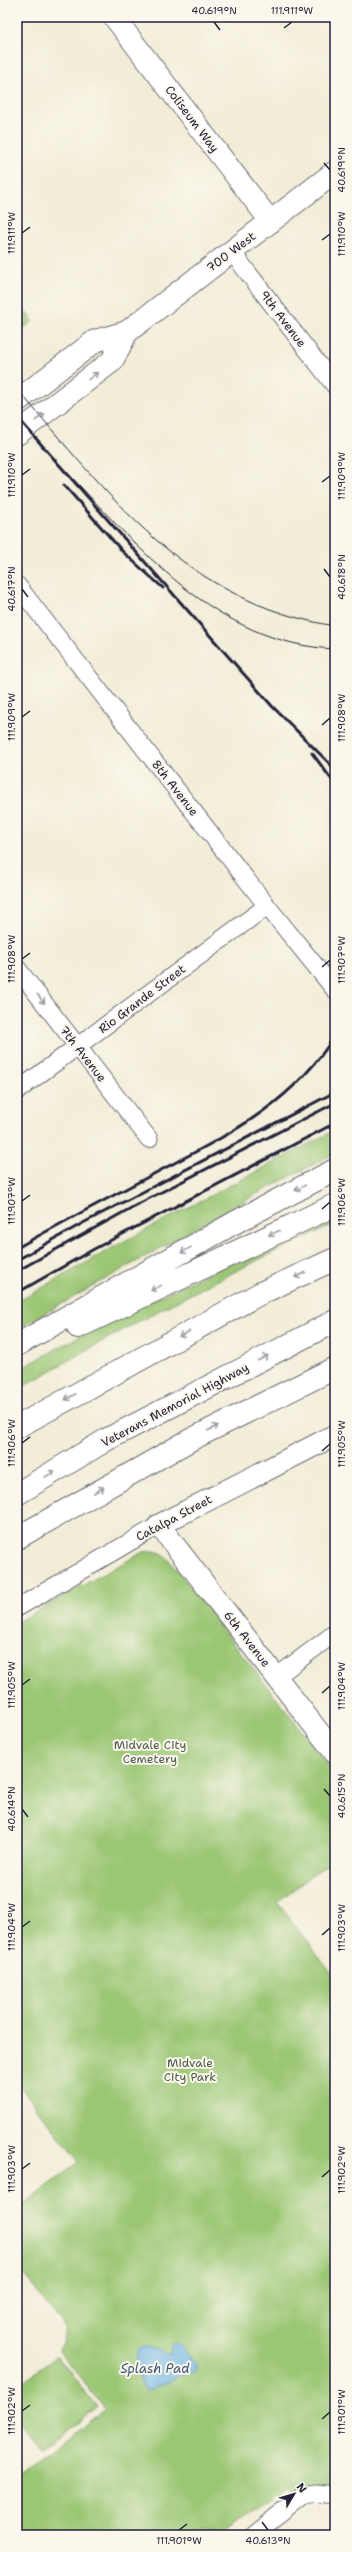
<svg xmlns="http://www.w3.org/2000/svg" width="352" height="2552" viewBox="0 0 352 2552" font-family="'Shantell Sans',sans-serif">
<rect width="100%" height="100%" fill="#fbf7ec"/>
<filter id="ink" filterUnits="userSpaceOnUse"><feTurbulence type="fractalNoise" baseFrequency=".025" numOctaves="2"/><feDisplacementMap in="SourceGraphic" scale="8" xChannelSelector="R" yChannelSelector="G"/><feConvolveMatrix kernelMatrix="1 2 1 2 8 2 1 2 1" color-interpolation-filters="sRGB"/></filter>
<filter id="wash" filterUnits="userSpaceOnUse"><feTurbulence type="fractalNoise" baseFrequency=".012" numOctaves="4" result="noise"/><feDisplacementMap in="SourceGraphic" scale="16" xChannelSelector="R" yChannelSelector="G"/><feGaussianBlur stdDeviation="0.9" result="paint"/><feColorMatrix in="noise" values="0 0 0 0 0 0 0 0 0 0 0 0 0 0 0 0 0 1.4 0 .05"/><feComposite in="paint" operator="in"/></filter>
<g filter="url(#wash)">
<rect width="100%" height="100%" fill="#f2edd7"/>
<path fill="#9bc775" stroke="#5e7458" d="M17 301 33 321 17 333Z
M335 1130V1153L251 1197 17 1329V1302L123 1242Z
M335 1219V1224C226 1273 120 1330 17 1390V1371L92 1329 269 1244Z
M154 1551 161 1553 170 1561 335 1774V1858L277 1902 335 1977V2488L307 2485 292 2494 285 2487 223 2535H17V2478L105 2409 59 2351 66 2329 17 2266V2210L79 2162 17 2082V1622L143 1552Z
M57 2356 97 2407 41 2450 17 2420V2387Z"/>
<path fill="#6cb4e4" stroke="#476b90" d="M179 2343 197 2366 194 2373H186L147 2391C137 2378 134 2366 137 2351L146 2346 170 2355 171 2345Z"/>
</g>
<g filter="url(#ink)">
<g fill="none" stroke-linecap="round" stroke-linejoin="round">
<defs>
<path id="minor" d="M232 252 335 386
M17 585 267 906 335 990
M17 968 149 1139
M17 1091 267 906
M17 1608 159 1525
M276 1677 335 1633
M253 2535 304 2495 316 2493 335 2495"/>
<path id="tertiary" d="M114 17 271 222
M335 1435 159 1525 335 1753"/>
<path id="primary" d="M17 401 95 341 127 332 335 172
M17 434 112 361 127 332"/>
<path id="motorway" d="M78 1327 335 1205
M17 1345 234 1223 335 1170
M17 1427 261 1293 335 1259
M17 1494 106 1440 335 1321
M17 1538 192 1439 335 1368"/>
</defs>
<use href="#minor" stroke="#6b6972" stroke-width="19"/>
<use href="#tertiary" stroke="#6b6972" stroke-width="23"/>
<use href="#primary" stroke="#6b6972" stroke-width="24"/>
<use href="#motorway" stroke="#6b6972" stroke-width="24"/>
<use href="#minor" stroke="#fff" stroke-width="17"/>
<use href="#tertiary" stroke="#fff" stroke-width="21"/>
<use href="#primary" stroke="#fff" stroke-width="22"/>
<use href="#motorway" stroke="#fff" stroke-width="22"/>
<path stroke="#22223b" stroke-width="1" d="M17 389C110 496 185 602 335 626
M61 466C138 546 215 644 335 649"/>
<path stroke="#22223b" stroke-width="3" d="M17 417 272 706 335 769
M64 485 123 552 163 588
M312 753 335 784
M17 1248C64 1221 113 1196 161 1170 228 1135 294 1103 335 1035
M17 1260 83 1223 335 1092
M17 1271 142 1202 335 1103
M17 1293 94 1249 335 1123"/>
</g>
<defs><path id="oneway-shaft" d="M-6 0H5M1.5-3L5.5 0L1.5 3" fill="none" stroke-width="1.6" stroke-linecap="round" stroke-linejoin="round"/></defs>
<g stroke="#9c9ca7">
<use href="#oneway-shaft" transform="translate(93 376) rotate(-38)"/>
<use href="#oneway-shaft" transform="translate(40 417) rotate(-37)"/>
<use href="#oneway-shaft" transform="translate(41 999) rotate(52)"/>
<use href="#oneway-shaft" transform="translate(300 1188) rotate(152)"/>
<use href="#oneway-shaft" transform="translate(274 1233) rotate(155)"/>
<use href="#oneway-shaft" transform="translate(186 1250) rotate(151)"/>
<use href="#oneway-shaft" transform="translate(300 1275) rotate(155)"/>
<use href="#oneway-shaft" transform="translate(156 1288) rotate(154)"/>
<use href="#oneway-shaft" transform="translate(184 1334) rotate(152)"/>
<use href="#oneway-shaft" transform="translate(263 1358) rotate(-27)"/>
<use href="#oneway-shaft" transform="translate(70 1397) rotate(150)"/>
<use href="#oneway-shaft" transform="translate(213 1428) rotate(-27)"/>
<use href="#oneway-shaft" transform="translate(50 1474) rotate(-31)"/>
<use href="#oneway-shaft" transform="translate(99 1490) rotate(-30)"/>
</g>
</g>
<path fill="none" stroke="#22223b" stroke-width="1.5" d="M214 22 220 30M284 28 292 22M324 163 330 170M22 233 30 227M322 240 330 234M22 475 30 469M322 482 330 476M324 569 330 577M22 589 28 597M22 717 30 711M322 725 330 718M22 959 30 953M322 967 330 960M22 1201 30 1195M322 1209 330 1202M22 1443 30 1437M322 1451 330 1444M22 1685 30 1679M322 1693 330 1686M324 1789 330 1796M22 1809 28 1817M22 1927 30 1921M322 1935 330 1928M22 2169 30 2163M322 2177 330 2170M22 2411 30 2405M322 2419 330 2412M262 2522 268 2530M179 2530 187 2524"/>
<g text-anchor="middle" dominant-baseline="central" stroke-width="4" stroke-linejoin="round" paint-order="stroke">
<g font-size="12" fill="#22223b" stroke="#fbf7ec">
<text transform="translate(192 119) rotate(53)">Coliseum Way</text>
<text transform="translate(231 252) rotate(-37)">700 West</text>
<text transform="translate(283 319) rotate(53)">9th Avenue</text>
<text transform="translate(175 788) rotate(52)">8th Avenue</text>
<text transform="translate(142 999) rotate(-37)">Rio Grande Street</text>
<text transform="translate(83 1054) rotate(52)">7th Avenue</text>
<text transform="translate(175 1405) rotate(-28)">Veterans Memorial Highway</text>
<text transform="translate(174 1518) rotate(-28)">Catalpa Street</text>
<text transform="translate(247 1639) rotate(52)">6th Avenue</text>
</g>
<g font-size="12" fill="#4c5c4f" stroke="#fbf7ec">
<text x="150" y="1745">Midvale City<tspan x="150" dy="14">Cemetery</tspan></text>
<text x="190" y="2063">Midvale<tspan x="190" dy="14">City Park</tspan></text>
</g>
<g font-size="13" font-style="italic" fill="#3c5576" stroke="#fbf7ec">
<text x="155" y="2368">Splash Pad</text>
</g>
</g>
<rect width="352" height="2552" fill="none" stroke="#fbf7ec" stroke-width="44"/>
<g transform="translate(294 2494) rotate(52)" stroke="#fbf7ec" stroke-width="3" paint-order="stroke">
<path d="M0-3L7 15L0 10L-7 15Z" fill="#22223b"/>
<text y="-6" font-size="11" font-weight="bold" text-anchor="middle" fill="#22223b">N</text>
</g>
<rect x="22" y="22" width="308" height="2508" fill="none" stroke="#22223b" stroke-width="1.5"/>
<g font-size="10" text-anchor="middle" fill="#22223b">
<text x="214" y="14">40.619°N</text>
<text x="292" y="14">111.911°W</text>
<text transform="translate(341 170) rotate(-90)" y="4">40.619°N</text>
<text transform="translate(11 233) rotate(-90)" y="4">111.911°W</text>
<text transform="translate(341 234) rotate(-90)" y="4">111.910°W</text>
<text transform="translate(11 475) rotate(-90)" y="4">111.910°W</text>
<text transform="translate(341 476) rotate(-90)" y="4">111.909°W</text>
<text transform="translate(341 577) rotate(-90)" y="4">40.618°N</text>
<text transform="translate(11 589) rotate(-90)" y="4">40.617°N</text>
<text transform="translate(11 717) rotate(-90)" y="4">111.909°W</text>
<text transform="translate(341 718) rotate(-90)" y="4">111.908°W</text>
<text transform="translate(11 959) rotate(-90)" y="4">111.908°W</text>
<text transform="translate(341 960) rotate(-90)" y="4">111.907°W</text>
<text transform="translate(11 1201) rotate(-90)" y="4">111.907°W</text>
<text transform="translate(341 1202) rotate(-90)" y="4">111.906°W</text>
<text transform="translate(11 1443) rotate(-90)" y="4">111.906°W</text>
<text transform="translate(341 1444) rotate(-90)" y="4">111.905°W</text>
<text transform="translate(11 1685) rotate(-90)" y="4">111.905°W</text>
<text transform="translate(341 1686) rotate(-90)" y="4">111.904°W</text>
<text transform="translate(341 1796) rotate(-90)" y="4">40.615°N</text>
<text transform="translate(11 1809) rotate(-90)" y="4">40.614°N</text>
<text transform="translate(11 1927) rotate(-90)" y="4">111.904°W</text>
<text transform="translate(341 1928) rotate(-90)" y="4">111.903°W</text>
<text transform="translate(11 2169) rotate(-90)" y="4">111.903°W</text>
<text transform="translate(341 2170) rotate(-90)" y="4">111.902°W</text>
<text transform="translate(11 2411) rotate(-90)" y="4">111.902°W</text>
<text transform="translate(341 2412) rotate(-90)" y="4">111.901°W</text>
<text x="179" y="2544">111.901°W</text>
<text x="268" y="2544">40.613°N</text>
</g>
</svg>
